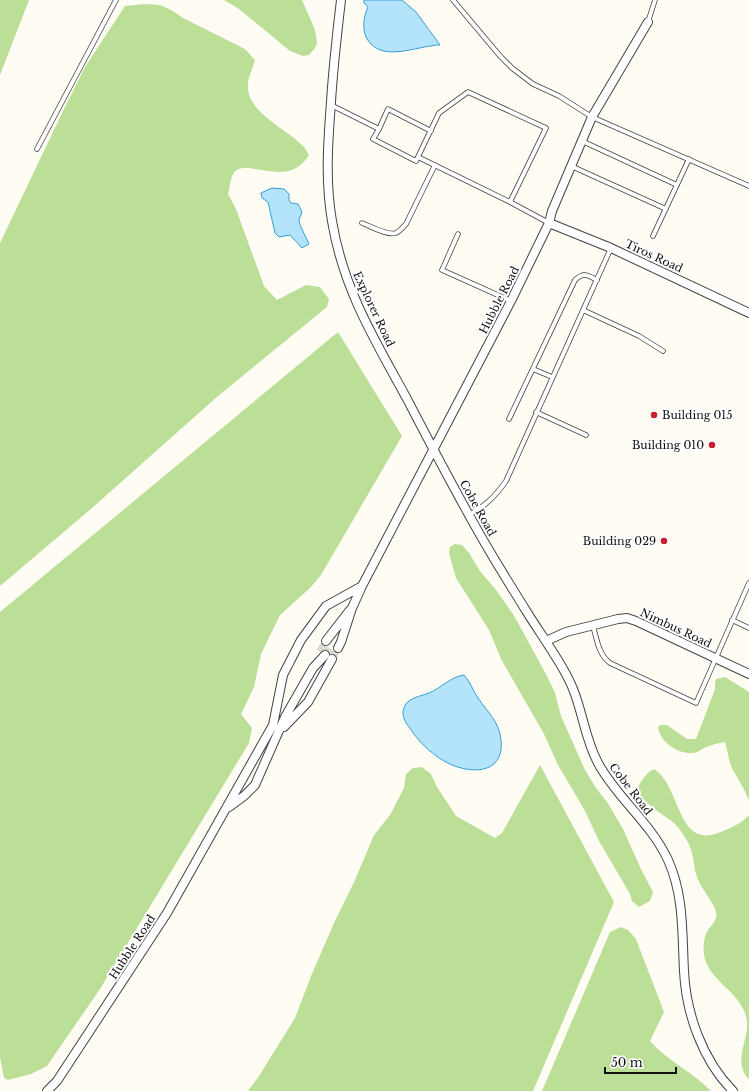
<svg xmlns="http://www.w3.org/2000/svg" width="749" height="1091" viewBox="0 0 749 1091" font-family="'Libre Baskerville',serif">
<rect width="100%" height="100%" fill="#fffcf3"/>
<path fill="#bbdf97" d="M0 0H29L0 75Z
M224 0H302L315 30 317 43 315 48 309 55 303 56 290 51 239 9Z
M146 4 160 5 173 11 183 18 245 49 255 60C253 68 248 77 248 84 245 112 289 130 304 147 306 149 307 152 309 155 288 191 245 156 234 173 230 178 230 187 228 194L236 209 264 286 277 300 306 285 320 287 329 299 327 307 218 396 92 508 0 586V243L65 107 85 67 125 6Z
M338 332 402 436 321 575 310 588 280 615 261 654 254 687 241 714 252 728 249 743 100 989 60 1047 47 1066 31 1074 8 1080 4 1078 0 1057V612Z
M455 544 462 545 469 553 480 571 496 590 513 614 523 632 547 676 555 693 561 716 585 770 596 788 607 802 623 829 640 867 653 892 650 901 639 907 632 901 630 894 599 841 585 811 558 765 544 734 501 659 489 630 456 578 449 553 450 547Z
M725 677 749 692V801C745 789 739 781 733 770 728 761 728 751 725 742 718 743 711 745 704 748 701 750 696 753 693 753 677 754 660 742 658 727L660 725H667L687 739H696L715 689V683L716 679Z
M540 765 614 902 533 1091H248L259 1076 295 1018 311 976 334 923 355 880 374 835 390 815 404 788 406 774 413 768 422 767 431 774 437 787 456 816 495 838 502 833Z
M654 769C682 786 676 853 723 831 733 827 742 823 749 815V1079C732 1063 749 1040 747 1021 743 994 715 985 706 962 702 953 703 938 708 930 711 926 715 922 716 917 718 909 710 901 707 895 703 889 698 881 696 874 694 867 694 860 692 853 689 842 683 833 675 824 664 813 626 797 643 779 646 775 649 771 654 769Z
M621 927 628 930 636 939 664 1012 650 1041C667 1061 693 1072 711 1091H542L610 932Z"/>
<path fill="#b4e4fb" stroke="#359fd7" d="M364 0H402L416 12 440 45C418 45 380 65 366 37 362 28 364 15 368 7L364 3Z
M272 188 284 189 289 194V200L291 203 298 204 302 212 299 220 300 225 309 244 302 248 290 235 279 237 275 233 268 202 262 198 261 193Z
M464 675C470 681 473 691 478 698 488 713 499 721 501 740 505 777 466 774 444 761 429 752 418 741 409 727 405 722 401 715 404 708 407 698 421 696 429 693 441 688 452 676 464 675Z"/>
<g fill="none" stroke-linecap="round" stroke-linejoin="round">
<path stroke="#dbd9d1" stroke-width="8" stroke-dasharray="8 4" stroke-linecap="butt" d="M320 652 326 641
M325 655 331 644
M332 659 338 648"/>
<defs>
<path id="service" d="M453 0 500 56 512 68 533 84 559 96 592 117 749 186
M648 22 655 0
M331 105 379 129 388 109 431 131
M379 129 373 139 416 161 439 113 468 92 546 128 510 202
M582 141 677 185
M37 149 116 0
M418 157 510 202 549 223
M571 166 666 209
M362 223C370 226 388 236 396 233 400 231 403 227 406 224L435 165
M458 234 442 270 511 301
M653 236 689 159
M583 310 639 336 663 351
M533 369 552 377
M536 412 586 435
M509 419 575 280C584 272 587 275 597 280
M469 515C486 505 495 497 506 481L611 248
M732 620 749 628
M593 626C597 639 598 654 610 663L696 703 749 583"/>
<path id="minor" d="M341 0C337 34 333 68 331 102 328 142 325 181 332 221 343 288 374 339 406 397 432 447 458 497 486 545 500 569 515 593 530 617 541 634 552 650 562 667 566 674 570 681 573 689 583 713 585 739 598 763 617 798 651 823 668 860 684 895 682 933 684 971 686 1014 703 1061 733 1091
M549 223 611 248 749 313
M326 641 350 610
M546 641 566 632 618 619 627 618 636 621 749 674
M338 648 341 642 352 608 362 586 511 301 549 223 552 211 592 117 648 22
M284 727 308 702 332 659
M229 807 244 796 255 785 285 717 313 668 325 655
M47 1091 57 1081 167 913 273 725 283 675 301 640 326 606 362 586"/>
</defs>
<use href="#service" stroke="#434343" stroke-width="5.5"/>
<use href="#minor" stroke="#434343" stroke-width="10"/>
<use href="#service" stroke="#fff" stroke-width="4"/>
<use href="#minor" stroke="#fff" stroke-width="8"/>
</g>
<g fill="#cc1d2e" stroke="#fff" stroke-width="1.5">
<circle cx="654" cy="415" r="4"/>
<circle cx="712" cy="445" r="4"/>
<circle cx="664" cy="541" r="4"/>
</g>
<g text-anchor="middle" dominant-baseline="central" stroke-width="4" stroke-linejoin="round" paint-order="stroke">
<g font-size="11" fill="#101010" stroke="#fff">
<text transform="translate(654 256) rotate(25)">Tiros Road</text>
<text transform="translate(499 300) rotate(-63)">Hubble Road</text>
<text transform="translate(374 309) rotate(65)">Explorer Road</text>
<text transform="translate(478 508) rotate(61)">Cobe Road</text>
<text transform="translate(676 628) rotate(25)">Nimbus Road</text>
<text transform="translate(631 789) rotate(52)">Cobe Road</text>
<text transform="translate(132 947) rotate(-57)">Hubble Road</text>
</g>
<g font-size="11" fill="#101010" stroke="#fff" text-anchor="end">
<text x="662" y="415" text-anchor="start">Building 015</text>
<text x="704" y="445">Building 010</text>
<text x="656" y="541">Building 029</text>
</g>
</g>
<path d="M605 1067v6h71v-6" fill="none" stroke="#101010" stroke-width="2"/>
<text x="611" y="1067" font-size="12" fill="#101010" stroke="#ffffff" stroke-width="3" paint-order="stroke">50 m</text>
</svg>
